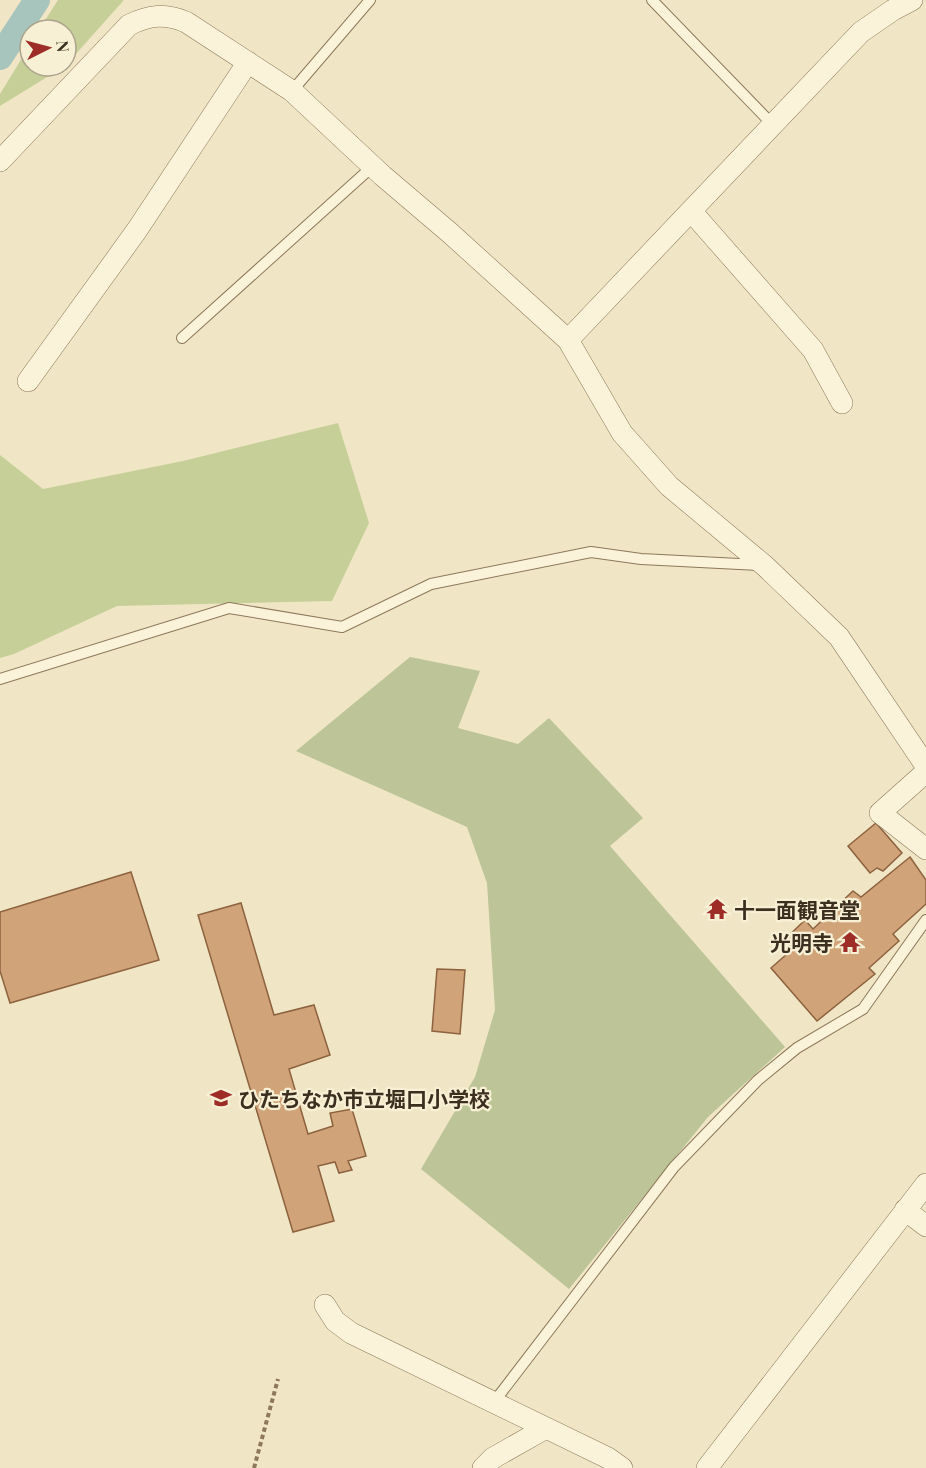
<svg xmlns="http://www.w3.org/2000/svg" width="926" height="1468" viewBox="0 0 926 1468" font-family="'Playfair Display','Noto Sans JP',serif">
<rect width="100%" height="100%" fill="#f0e6c5"/>
<path fill="#c6cf98" d="M58 0H124L66 65V30H39Z
M30 45V66H65L0 106V94Z
M338 423 369 523 332 601 117 606 14 654 0 658V455L43 489 183 461Z"/>
<path fill="#bcc498" d="M410 657 480 671 458 728 518 744 549 718 643 818 610 846 785 1047 708 1117 569 1289 421 1169 475 1077 495 1010 487 883 467 827 296 751Z"/>
<g fill="none" stroke-linecap="round" stroke-linejoin="round">
<path stroke="#a7c4bd" stroke-width="26" d="M0 57 37 0"/>
</g>
<path fill="#d0a379" stroke="#8d623f" stroke-width="1.5" d="M876 823 902 853 883 871 877 868 870 873 848 846Z
M910 857 926 880V904L893 934 899 941 869 968 875 974 817 1021 771 968 788 953 780 944 805 920 813 929 853 891 861 897Z
M131 872 159 960 10 1003 0 971V912Z
M241 903 274 1015 314 1005 330 1055 289 1069 308 1134 333 1126 330 1113 352 1109 366 1156 348 1161 352 1170 339 1173 335 1162 318 1166 334 1221 293 1232 198 915Z
M437 969 465 970 460 1034 432 1031Z"/>
<g fill="none" stroke-linecap="round" stroke-linejoin="round">
<defs>
<path id="service" d="M652 0 773 125
M292 91 370 0
M182 338 373 166
M0 679 229 608 342 627 431 584 591 552 641 559 759 565
M494 1402 674 1167 758 1080 797 1048 863 1009 926 920"/>
<path id="minor" d="M0 161 129 25C149 15 165 13 186 22L292 91 383 176 450 233 568 340 622 433 669 486 765 566 839 637 926 766
M691 211 813 350 842 403
M568 340 861 32 893 10 912 0
M28 381 137 230 248 62
M926 772 880 813 926 849
M905 1210 926 1226
M325 1305 335 1321 351 1333 608 1458 622 1468
M483 1468 493 1458 546 1428
M707 1468 926 1184"/>
</defs>
<use href="#service" stroke="#8d785a" stroke-width="12"/>
<use href="#minor" stroke="#8d785a" stroke-width="22"/>
<path stroke="#8d785a" stroke-width="4" stroke-dasharray="4.5 3" stroke-linecap="butt" d="M254 1468 278 1379"/>
<use href="#service" stroke="#faf2d9" stroke-width="10"/>
<use href="#minor" stroke="#faf2d9" stroke-width="21"/>
</g>
<defs>
<symbol id="temple-bare" viewBox="-9 -9 18 18"><path d="M0-6L5-2H3V0L6.5 2.5H4V6H1.5V3h-3V6H-4V2.5H-6.5L-3 0V-2H-5Z" fill="#9e2d27" stroke="#f7f0d5" stroke-width="2.5" paint-order="stroke"/></symbol>
<symbol id="school-bare" viewBox="-9 -9 18 18"><path d="M0-5L7-2L0 1L-7-2ZM-4 1L0 2.5L4 1V4Q0 6-4 4Z" fill="#9e2d27" stroke="#f7f0d5" stroke-width="2.5" paint-order="stroke"/></symbol>
</defs>
<g fill-rule="evenodd">
<use href="#temple-bare" x="702" y="894" width="30" height="30"/>
<use href="#temple-bare" x="835" y="927" width="30" height="30"/>
<use href="#school-bare" x="206" y="1083" width="30" height="30"/>
</g>
<g text-anchor="middle" dominant-baseline="central" stroke-width="4.5" stroke-linejoin="round" paint-order="stroke">
<g font-size="21" font-weight="bold" fill="#3c2f1f" stroke="#f7f0d5" text-anchor="start">
<text x="734" y="909">十一面観音堂</text>
<text x="833" y="942" text-anchor="end">光明寺</text>
<text x="238" y="1098">ひたちなか市立堀口小学校</text>
</g>
</g>
<g transform="translate(48 48) rotate(84)"><circle r="28" fill="#f7f0d5" stroke="#aca38c" stroke-width="1.5"/>
<path d="M0-4.5L10 22L0 15L-10 22Z" fill="#9e2d27"/>
<text y="-9" font-size="16" font-weight="bold" text-anchor="middle" fill="#3c2f1f">N</text>
</g>
</svg>
